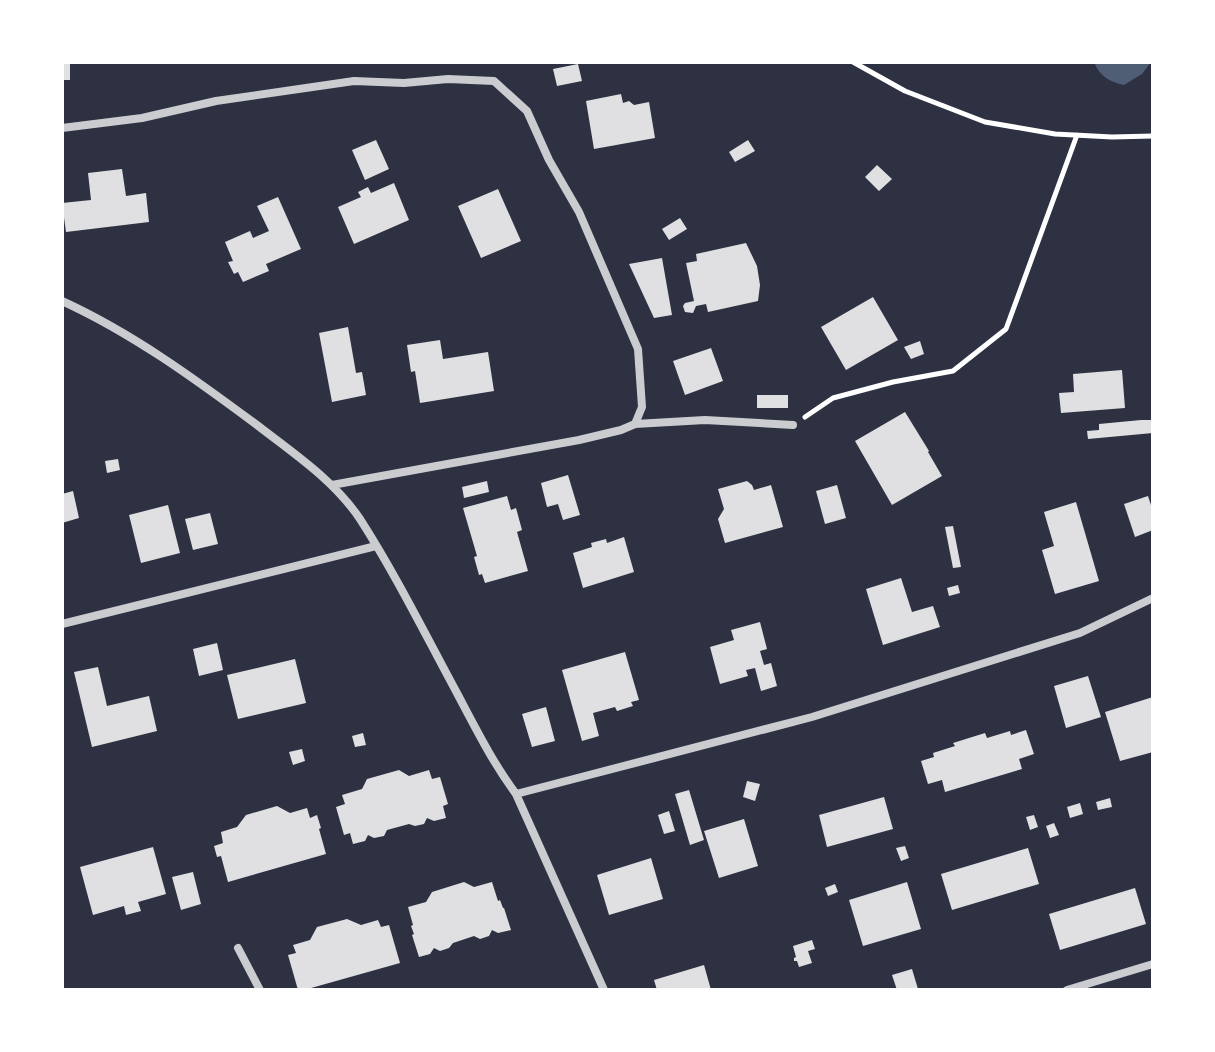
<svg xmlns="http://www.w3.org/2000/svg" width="1215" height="1052" viewBox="0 0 1215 1052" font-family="'PT Sans Narrow',sans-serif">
<rect width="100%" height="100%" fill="#2d3142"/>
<path fill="#4f5d75" d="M1094 62H1151L1142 74 1124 85C1110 82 1100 77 1094 62Z"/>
<path fill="#e0e0e3" d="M62 62H70V80H62Z
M578 64 582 81 557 86 553 69Z
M621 94 623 103 629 101 634 105 649 102 655 138 594 149 586 101Z
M376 140 389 169 365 180 352 150Z
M748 140 755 151 735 162 729 152Z
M877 165 892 179 879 191 865 177Z
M122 169 126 196 146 193 149 222 66 232 62 203 91 200 88 173Z
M394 183 409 220 354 244 338 207 361 197 358 192 368 187 371 193Z
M498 189 521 241 481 258 458 206Z
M278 197 301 249 266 264 269 271 243 282 238 272 234 274 228 262 233 261 225 242 250 231 253 238 269 231 257 206Z
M680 218 687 229 669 240 662 229Z
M746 243 757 266 760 285 758 301 708 312 706 304 696 306 693 313 685 312 683 306 685 303 694 301 686 263 697 261 696 254Z
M662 258 672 315 654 318 629 264Z
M873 297 898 340 846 370 821 327Z
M348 327 356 373 362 372 366 395 332 402 319 333Z
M440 340 443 359 488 352 494 391 420 403 415 371 411 372 407 345Z
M920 341 924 354 911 359 904 347Z
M711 348 723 381 685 395 673 361Z
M1122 370 1125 408 1061 413 1059 393 1074 392 1073 374Z
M757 395H788V408H757Z
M905 412 929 451 928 452 942 476 892 505 855 441Z
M1141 420H1153V433L1088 439 1087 431 1099 430V424Z
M118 459 120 470 107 473 105 461Z
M568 475 580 515 563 520 558 504 547 507 541 483Z
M487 481 489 492 464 498 462 487Z
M747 481 752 485 754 490 771 485 783 527 725 543 718 519 724 509 718 489Z
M837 485 846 518 825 524 816 491Z
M73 491 79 518 62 523V494Z
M507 496 511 510 516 508 522 530 517 532 528 571 485 583 482 574 479 575 474 557 477 556 463 508Z
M1148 496 1153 511V530L1135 537 1124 504Z
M1076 502 1099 581 1055 594 1042 550 1054 546 1044 512Z
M168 505 180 553 141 563 129 515Z
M210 513 218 544 193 550 185 519Z
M953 526 961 567 953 568 945 527Z
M624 537 634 572 583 588 573 553 592 547 591 543 606 539 607 543Z
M901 578 912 612 933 606 940 627 883 645 866 589Z
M958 585 960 593 949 596 947 588Z
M760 622 767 649 760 651 764 665 771 663 777 686 761 691 755 668 746 670 748 676 720 684 710 647 734 640 731 630Z
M217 643 223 670 199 676 193 649Z
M625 652 639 700 631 702 633 706 617 711 615 707 593 713 599 736 582 741 562 670Z
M295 659 306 703 238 719 227 675Z
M98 667 107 706 149 696 157 731 92 747 74 672Z
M1088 676 1101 717 1066 728 1054 686Z
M1153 697V752L1120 761 1105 712Z
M546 707 555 741 532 747 522 714Z
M1026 730 1034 754 1019 759 1022 769 945 792 942 780 928 784 921 761 934 757 933 753 955 746 953 743 985 733 987 738 1010 731 1011 735Z
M363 733 366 745 355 747 352 736Z
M302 749 305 761 293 765 289 752Z
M399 770 409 776 429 770 432 779 440 777 448 804 443 806 446 818 434 821 427 818 424 824 415 826 409 824 387 830 384 836 374 838 368 835 365 841 353 844 350 833 344 835 336 807 345 804 342 795 362 789 367 779Z
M747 781 760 784 755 801 743 797Z
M689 790 704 840 690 845 675 794Z
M884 797 893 829 827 847 819 815Z
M1110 798 1112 807 1098 810 1096 802Z
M1080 803 1083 814 1070 818 1067 807Z
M277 806 290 813 307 808 310 818 317 815 321 828 319 829 326 854 228 882 221 856 217 857 214 846 223 843 221 832 237 827 246 815Z
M669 811 675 831 664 834 658 815Z
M1034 815 1038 827 1030 830 1026 817Z
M744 819 758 866 719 878 704 831Z
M1054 823 1059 835 1050 838 1046 826Z
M905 846 909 858 901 861 896 848Z
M153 847 166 894 138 902 141 911 126 915 124 906 93 915 80 867Z
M1028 848 1039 884 952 910 941 874Z
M651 858 663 899 609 915 597 875Z
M193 872 201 904 181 910 172 877Z
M464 882 474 887 492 882 498 901 500 900 503 908H504L511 930 498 933 492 930 489 936 480 939 474 936 453 943 449 948 440 951 434 948 430 954 419 957 412 935 414 934 411 926 413 925 408 907 426 902 432 892Z
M907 882 921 929 863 946 849 900Z
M835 884 838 892 828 896 825 888Z
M1135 888 1146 924 1060 950 1049 914Z
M347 919 361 925 378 920 381 927 389 925 400 963 304 990H298L288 955 296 953 293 945 310 940 317 927Z
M812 940 815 949 808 951 812 963 799 967 797 961H794V958L796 957 793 946Z
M704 965 711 990H657L654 980Z
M912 969 918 989 897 990 892 975Z"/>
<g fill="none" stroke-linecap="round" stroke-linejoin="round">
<path stroke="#fff" stroke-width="5" d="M853 62 905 91 985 122 1055 134 1112 137 1153 136
M805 417 833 398 893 382 953 371 1006 329 1077 135"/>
<path stroke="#caccd0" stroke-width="8" d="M62 128 142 118 216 101 354 81 404 83 448 79 494 81 527 111 549 160 579 212 638 349 642 407 635 424
M62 301C132 333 195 379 257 425 293 453 334 480 360 519 396 575 426 636 458 695 476 729 493 763 516 794L604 990
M332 485 579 440 621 430 635 424 705 420 793 425
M62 624 376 546
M516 794 812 717 1080 633 1153 598
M238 948 260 990
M1067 990 1153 964"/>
</g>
<rect width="1215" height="1052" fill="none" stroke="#ffffff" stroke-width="128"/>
</svg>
